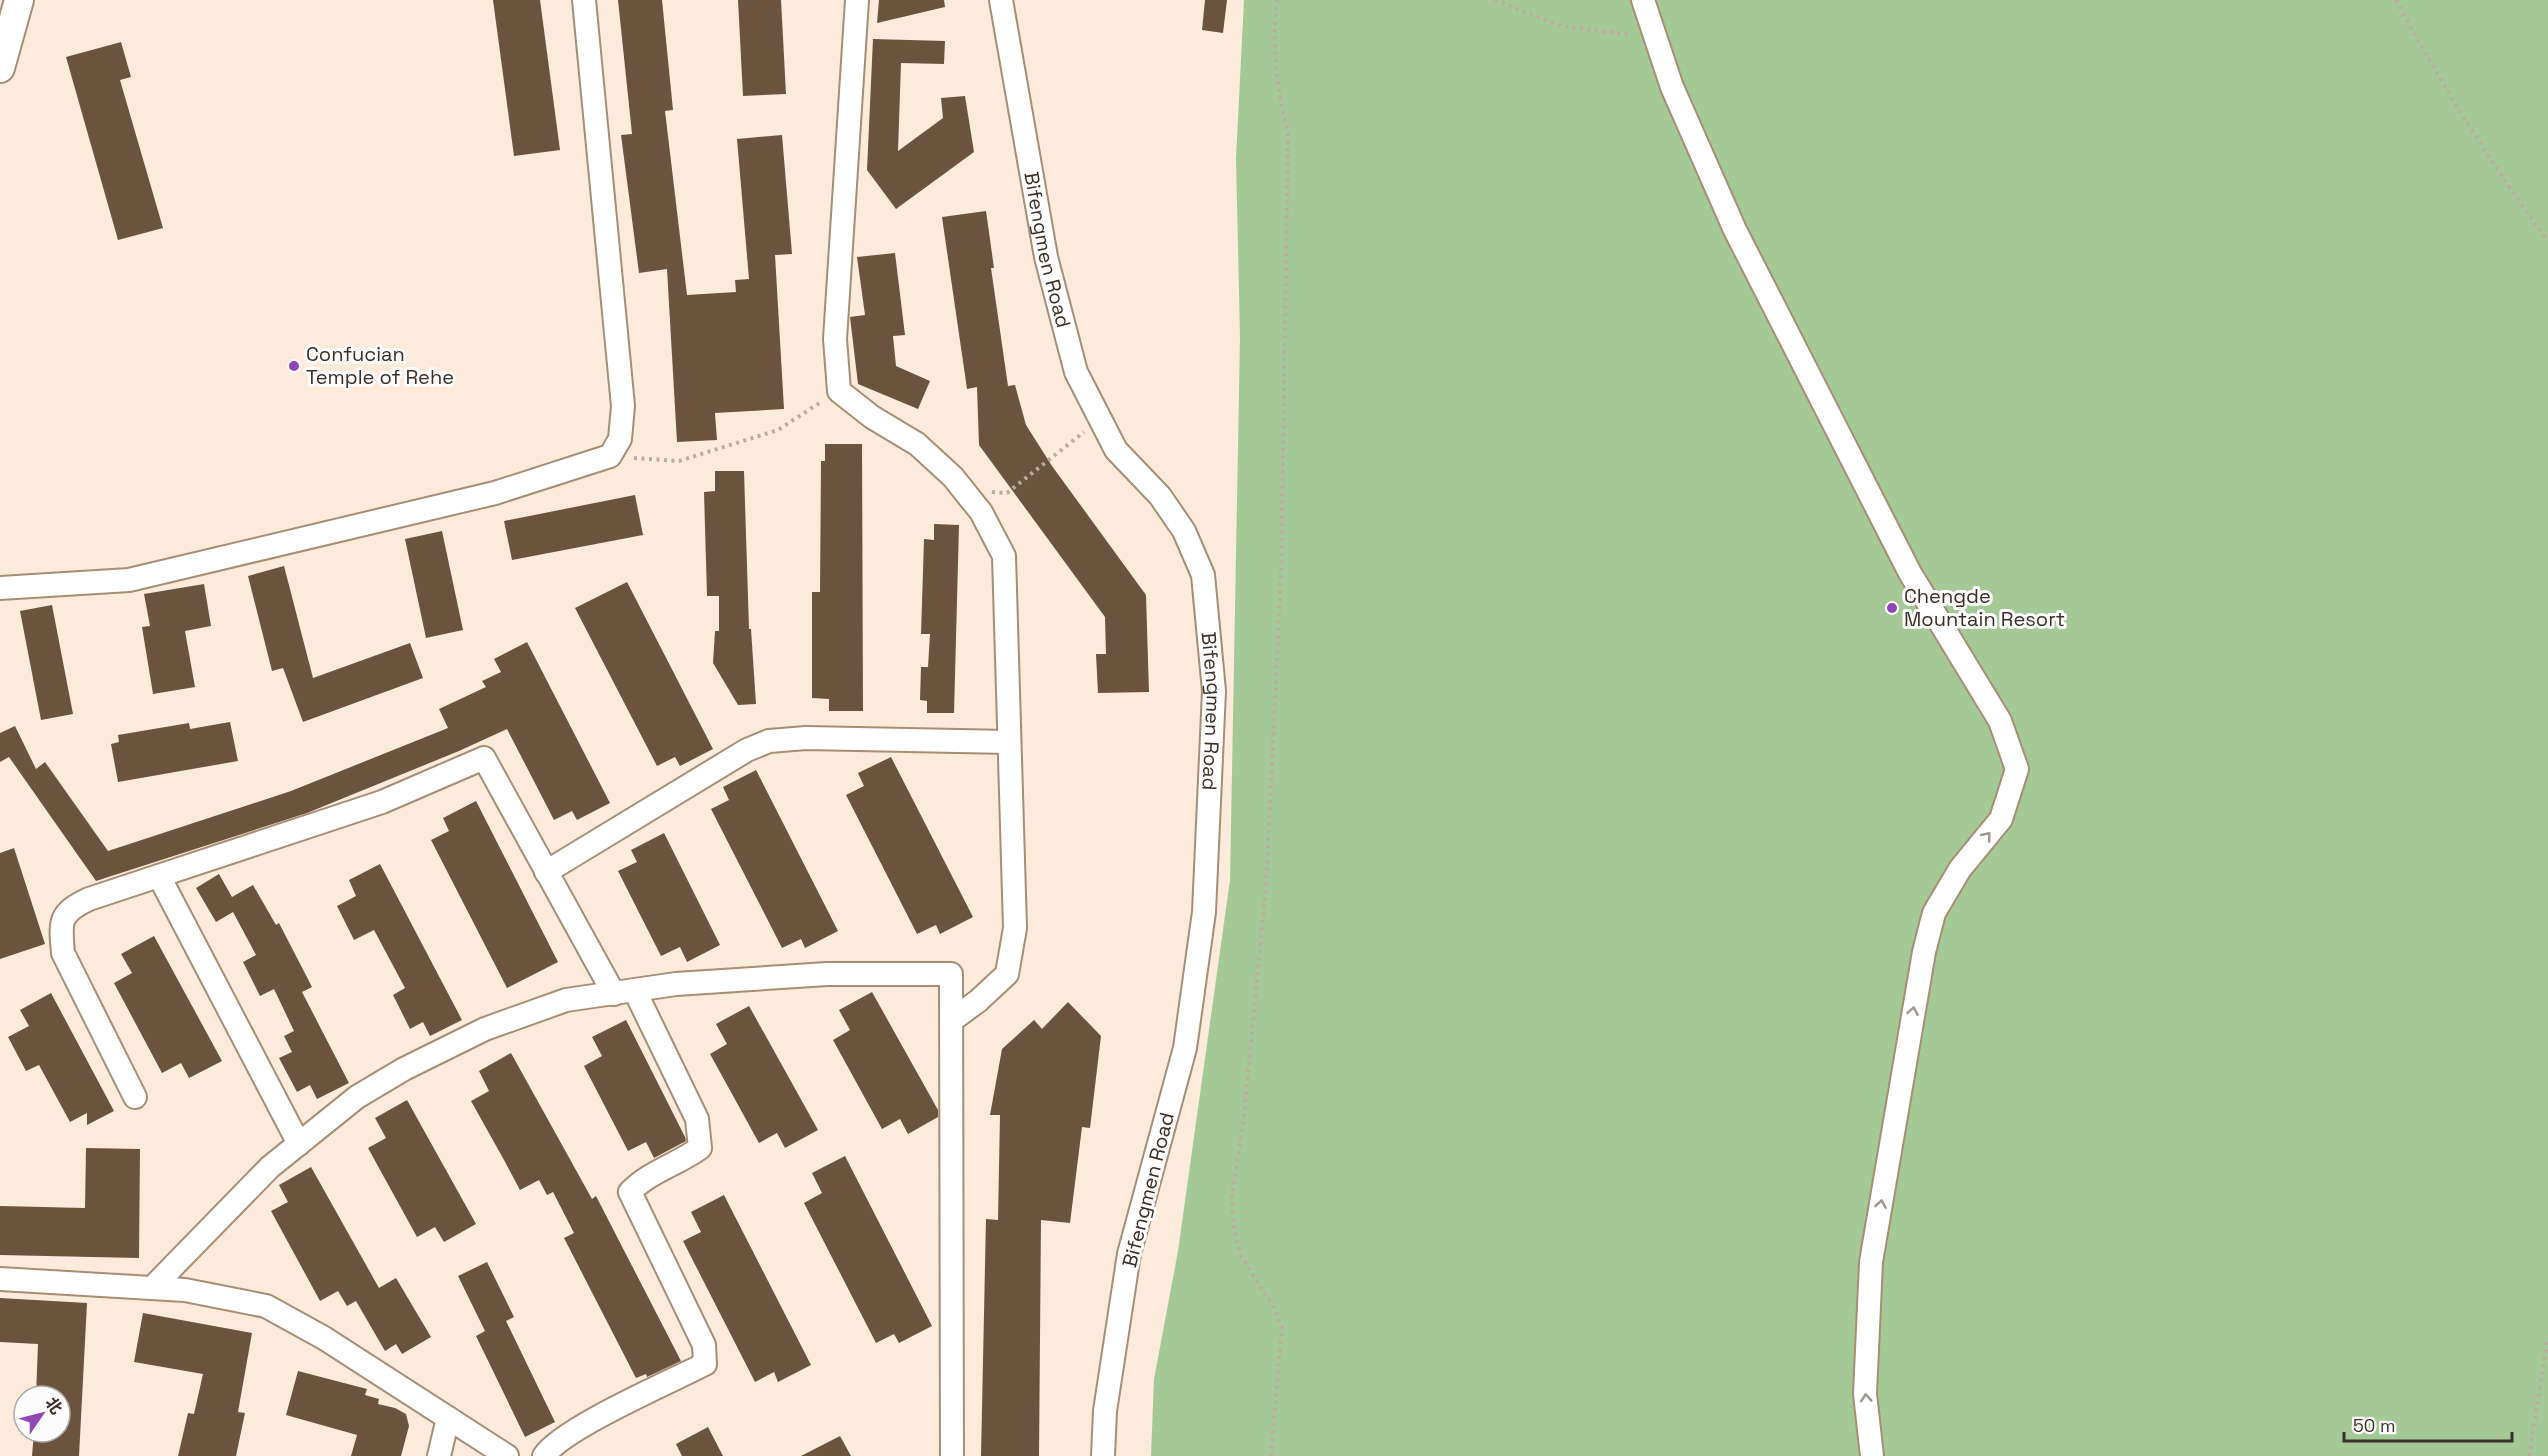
<svg xmlns="http://www.w3.org/2000/svg" width="2548" height="1456" viewBox="0 0 2548 1456" font-family="'Space Grotesk','Noto Sans SC',sans-serif">
<rect width="100%" height="100%" fill="#fcebdb"/>
<path fill="#a5c996" d="M1244 0H2548V1456H1151L1154 1379 1178 1251 1230 880 1240 337 1236 158Z"/>
<path fill="#6b533d" d="M493 0H540L560 150 514 156Z
M618 0H662L673 110 665 111 687 295 736 292 735 280 749 279 737 139 782 135 792 254 775 255 784 409 715 413 717 440 677 442 667 269 639 273 621 135 632 134Z
M738 0H781L786 94 743 96Z
M879 0H944L945 7 877 23Z
M1205 0H1227L1223 33 1202 30Z
M873 39 945 41 944 64 901 63 898 151 943 118 941 98 965 96 974 152 896 209 867 170Z
M121 42 131 77 120 80 163 228 118 240 66 57Z
M986 211 994 268H991L1008 386 1015 385 1026 425 1052 466 1146 595 1149 692 1098 693 1096 654H1106L1105 617 979 445 977 387 967 389 942 217Z
M895 253 905 335 893 336 896 366 930 381 918 409 858 384 850 317 865 315 857 257Z
M825 444H862L863 711H829V699L812 698V592H820L821 461H825Z
M715 471H744L749 629H751L756 704 738 705 713 663 715 631H719V596H707L704 492 715 491Z
M635 495 643 535 512 560 504 521Z
M934 524 959 525 954 713H927V701L920 700 921 667H928L930 634H921L924 539 934 540Z
M442 531 463 630 426 638 405 539Z
M284 566 313 678 410 643 423 678 303 722 283 668 272 671 248 576Z
M627 582 713 749 680 766 675 757 657 766 575 608Z
M204 584 211 626 185 631 195 687 153 694 142 627 150 626 144 594Z
M52 605 73 714 41 720 20 611Z
M527 642 610 803 577 820 572 811 554 820 507 729 459 751 307 813 96 881 9 757 0 762V733L15 726 36 769 45 762 108 851 291 791 448 728 439 709 486 687 482 681 501 672 494 659Z
M230 722 238 761 118 782 111 744 119 742 118 735 189 723 190 729Z
M891 757 973 917 940 934 936 925 917 934 846 795 864 786 858 773Z
M756 770 838 931 805 948 801 939 782 948 711 809 729 800 723 787Z
M476 801 558 962 507 988 431 840 449 831 443 818Z
M664 833 720 945 687 962 680 947 661 956 618 871 637 862 631 850Z
M14 848 45 944 0 959V853Z
M380 864 462 1020 430 1036 423 1022 410 1029 393 995 405 988 374 930 354 940 337 906 356 896 349 880Z
M219 874 232 897 253 885 276 925 279 923 312 987 302 992 349 1083 317 1099 310 1085 297 1092 279 1058 292 1052 284 1036 294 1031 274 989 260 996 243 962 256 955 233 912 216 922 196 888Z
M154 936 222 1061 189 1078 181 1063 162 1073 114 983 132 973 121 954Z
M872 992 938 1110V1117L908 1134 900 1119 882 1129 833 1040 850 1030 839 1010Z
M51 993 114 1111 87 1125V1113L70 1122 39 1065 26 1071 8 1037 29 1026 20 1010Z
M1068 1002 1101 1036 1090 1128 1082 1127 1070 1223 1041 1220 1039 1456H981L986 1219 998 1220 1000 1115H990L1002 1049 1034 1020 1042 1029Z
M749 1006 818 1130 785 1148 777 1133 759 1143 710 1054 727 1044 716 1024Z
M626 1020 685 1137 686 1141 654 1158 646 1142 628 1151 584 1066 602 1056 592 1037Z
M511 1053 592 1199 596 1196 681 1361 647 1377 646 1374 636 1378 564 1238 574 1233 553 1192 547 1195 539 1180 520 1190 504 1160 471 1101 489 1091 479 1071Z
M407 1100 476 1224 444 1242 435 1227 417 1237 368 1148 386 1138 375 1118Z
M86 1148 140 1149 139 1258 0 1255V1206L85 1208Z
M845 1156 932 1326 899 1343 894 1334 876 1343 804 1203 822 1193 812 1173Z
M311 1167 379 1288 396 1278 431 1337 402 1354 396 1344 385 1351 356 1301 347 1306 338 1291 320 1301 271 1211 288 1202 279 1185Z
M724 1195 811 1365 778 1382 774 1372 755 1382 683 1241 701 1232 691 1212Z
M487 1262 514 1317 506 1321 555 1422 525 1437 476 1336 485 1331 458 1276Z
M0 1298 87 1303 79 1456H32L34 1432H60V1396H36L38 1344 0 1342Z
M143 1313 252 1333 238 1412 245 1413 236 1456H178L188 1413 194 1414 203 1374 134 1362Z
M298 1371 367 1389 365 1395 379 1399 378 1404 395 1408 406 1414 409 1426 401 1456H351L357 1435 286 1415Z
M708 1427 723 1456H682L676 1444Z
M840 1436 851 1456H801Z"/>
<g fill="none" stroke-linecap="round" stroke-linejoin="round">
<defs>
<g id="minor">
<path d="M857 0 835 339 839 391 872 417 917 444 953 477 981 512 1004 556 1015 928 1007 974 978 1001 952 1020"/>
<path id="s1" d="M1001 0 1046 257 1076 372 1116 450 1160 496 1184 531 1203 575 1214 691 1204 912 1185 1048 1129 1254 1105 1411 1103 1456"/>
<path d="M1643 0 1672 87 1735 230 1910 573 2000 721 2017 769 2001 819 1960 869 1934 913 1924 952 1871 1262 1865 1394 1872 1456"/>
<path d="M0 588 129 580 495 493 610 456 620 439 623 406 584 0"/>
<path d="M546 872 747 750 769 741 806 738 1009 742"/>
<path d="M159 876 299 1144"/>
<path d="M135 1097 63 953C60 921 59 913 89 899L382 802 484 758 614 994"/>
<path d="M0 1279 185 1290 266 1306 324 1338 507 1456"/>
<path d="M152 1288 270 1167 357 1097 404 1069 485 1029 566 1000 676 984 827 974H951L952 1456"/>
<path d="M439 1456 448 1418"/>
<path d="M544 1456C563 1428 670 1382 705 1364L704 1345 630 1192C649 1172 678 1164 700 1148L697 1119 635 991"/>
</g>
<path id="major" d="M0 68 19 0"/>
</defs>
<use href="#minor" stroke="#a78d74" stroke-width="26"/>
<use href="#major" stroke="#a78d74" stroke-width="32"/>
<path stroke="#bcac9e" stroke-width="4" stroke-dasharray="3 4.5" stroke-linecap="butt" d="M1495 0 1561 26 1631 35
M2396 0C2441 84 2491 164 2548 241
M634 458 679 461 778 430 821 402
M992 492 1007 493 1084 432
M1271 1456 1282 1327 1273 1306 1241 1256 1234 1230 1232 1197 1244 1116 1266 885 1281 578 1288 133C1277 84 1271 51 1277 0
M2529 1456 2548 1337"/>
<use href="#minor" stroke="#fff" stroke-width="22"/>
<use href="#major" stroke="#fff" stroke-width="28"/>
</g>
<defs><path id="oneway-chevron" d="M-2-3.5L2.5 0L-2 3.5" fill="none" stroke-width="1.6" stroke-linecap="round" stroke-linejoin="round" transform="scale(1.5)"/></defs>
<g stroke="#9c9792">
<use href="#oneway-chevron" transform="translate(1987 836) rotate(-51)"/>
<use href="#oneway-chevron" transform="translate(1913 1011) rotate(-80)"/>
<use href="#oneway-chevron" transform="translate(1881 1204) rotate(-81)"/>
<use href="#oneway-chevron" transform="translate(1866 1398) rotate(-94)"/>
</g>
<g fill="#9245b5" stroke="#fcfcfc" stroke-width="2">
<circle cx="294" cy="366" r="6"/>
<circle cx="1892" cy="608" r="6"/>
</g>
<g text-anchor="middle" dominant-baseline="central" stroke-width="6" stroke-linejoin="round" paint-order="stroke">
<g font-size="20" fill="#3a2f25" stroke="#fcfcfc">
<text stroke="none"><textPath href="#s1" startOffset="254">Bifengmen Road</textPath></text>
<text stroke="none"><textPath href="#s1" startOffset="758">Bifengmen Road</textPath></text>
<text transform="translate(1148 1190) rotate(-76)">Bifengmen Road</text>
</g>
<g font-size="20" fill="#3a2f25" stroke="#fcfcfc" text-anchor="start">
<text x="306" y="354">Confucian<tspan x="306" dy="23">Temple of Rehe</tspan></text>
<text x="1904" y="596">Chengde<tspan x="1904" dy="23">Mountain Resort</tspan></text>
</g>
</g>
<g transform="translate(42 1414) rotate(55)"><circle r="28" fill="#fcfcfc" stroke="#aeaaa6" stroke-width="1.5"/>
<path d="M0-4.5L10 22L0 15L-10 22Z" fill="#9245b5"/>
<text y="-9" font-size="16" font-weight="bold" text-anchor="middle" fill="#3a2f25">北</text>
</g>
<path d="M2344 1432v9h168v-9" fill="none" stroke="#3a2f25" stroke-width="3"/>
<text x="2353" y="1432" font-size="18" fill="#3a2f25" stroke="#fcfcfc" stroke-width="4.5" paint-order="stroke">50 m</text>
</svg>
